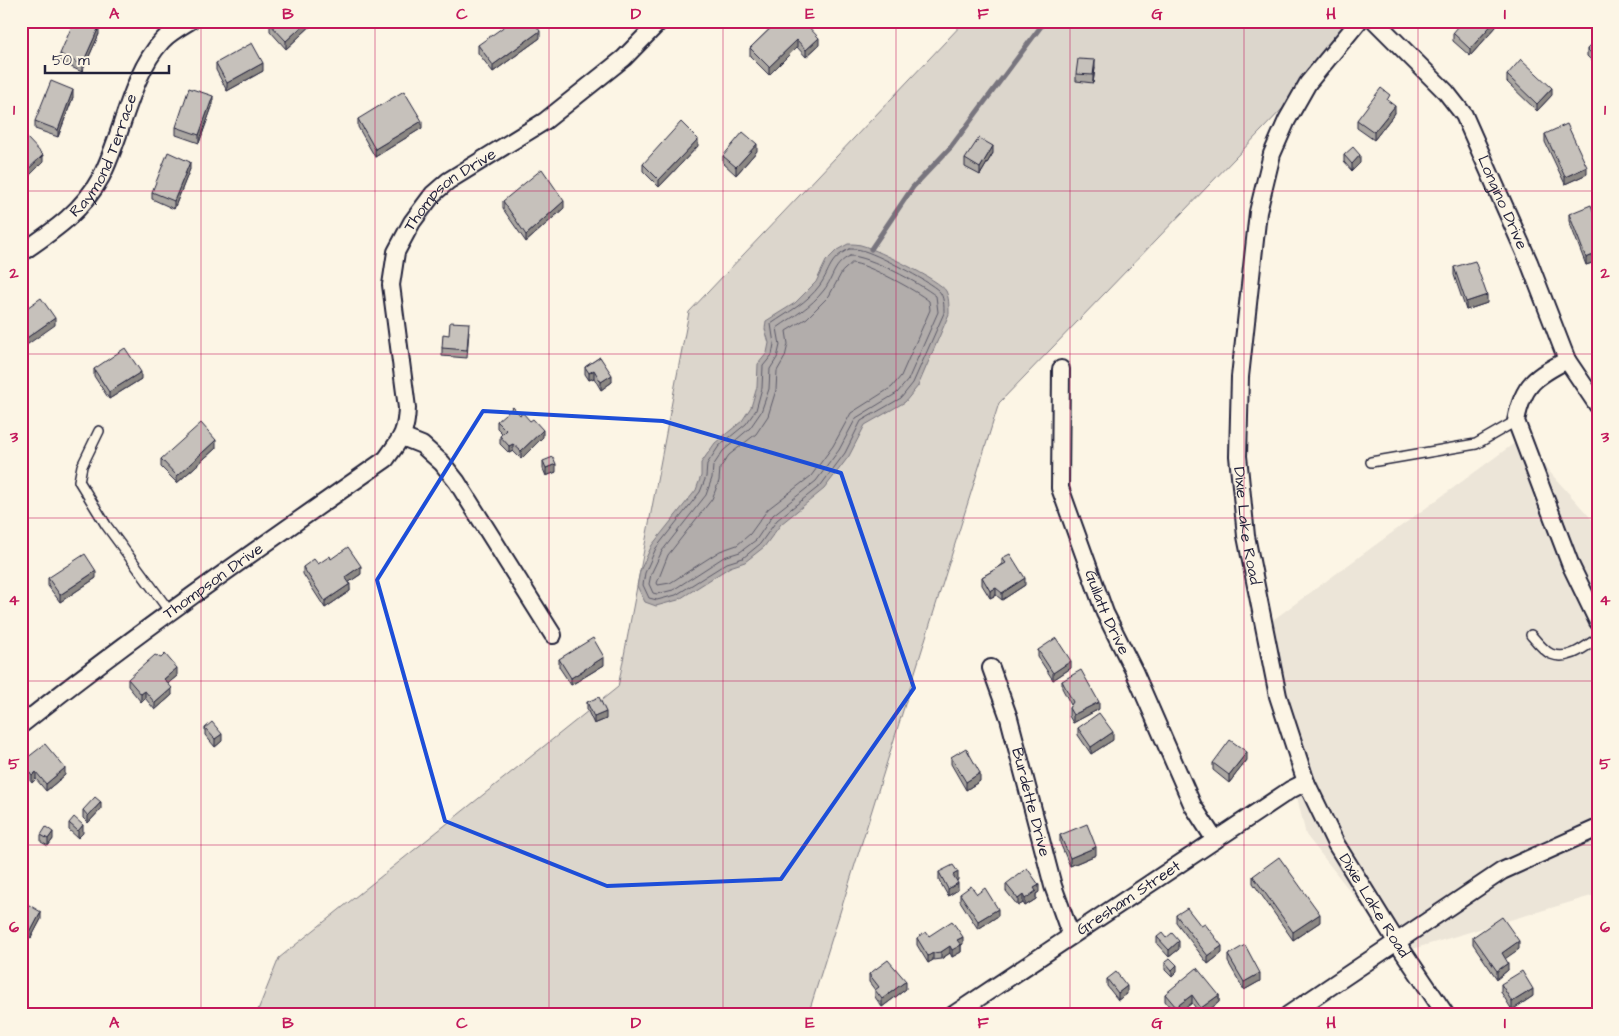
<svg xmlns="http://www.w3.org/2000/svg" width="1619" height="1036" viewBox="0 0 1619 1036" font-family="'Architects Daughter',sans-serif">
<rect width="100%" height="100%" fill="#fcf5e5"/>
<filter id="ink" filterUnits="userSpaceOnUse"><feTurbulence type="fractalNoise" baseFrequency=".02" numOctaves="2"/><feDisplacementMap in="SourceGraphic" scale="10" xChannelSelector="R" yChannelSelector="G"/><feConvolveMatrix kernelMatrix="1 2 1 2 8 2 1 2 1" color-interpolation-filters="sRGB"/></filter>
<g filter="url(#ink)">
<path fill="#ece5d8" d="M1520 439 1598 526V894L1399 953 1306 835 1258 631Z"/>
<path fill="#dcd6cc" stroke="#7f7c84" d="M965 21 1366 22 999 403 808 1015H256L279 958 618 687 689 312Z"/>
<path fill="#b2adab" stroke="#78757e" d="M848 244C853 244 859 244 864 246 877 250 940 280 946 291 949 297 949 306 949 314L918 386 905 402 865 425 849 456 824 489 781 524 764 547 745 562 730 567 678 600 656 606 645 602 637 586 640 571 652 545 696 490 701 476V463L715 443 742 421 751 407 757 387 758 364 767 353 769 343 765 329 766 321 795 303 816 282 826 261 837 250Z"/>
<g fill="none" stroke-linecap="round" stroke-linejoin="round">
<path stroke="#5c5a68" stroke-width="1" d="M849 249C853 249 857 249 861 250 875 253 929 281 939 291 944 296 944 306 944 313L913 383 901 398 861 421 845 453 821 485 777 520 760 544 743 558 727 563 676 595 657 600 649 598 643 585 645 573 656 548 700 492 706 477 707 464 719 446 746 424 756 410 762 388 763 366 772 355 774 344 771 324C788 312 807 303 820 285 831 269 828 260 849 249Z
M850 256C868 255 921 284 936 296L938 312 908 380 897 393 856 418 839 450 816 481 773 515 756 540 740 552 724 557 673 590 657 594 653 593 649 584 651 574 662 551 706 495 712 478 713 466 723 451 750 428 761 412 769 389 770 369 777 358 780 345 777 328C795 315 810 308 824 290 834 277 833 264 850 256Z
M852 263C866 263 917 291 929 301L930 310 901 376 892 387 851 413 833 446 811 476 768 509 750 534 737 545 720 551 670 583 658 585 657 583 668 555 712 499 719 481 720 468 729 455 756 434 768 416 776 390 777 371 785 357 788 344 786 331 807 318 829 296 842 272Z"/>
<path stroke="#78757e" stroke-width="5" d="M871 249 913 187 951 147 1045 21"/>
<defs>
<path id="service" d="M99 431 82 466 79 481 106 525 170 612
M1371 462 1476 444 1516 421
M1531 635C1536 641 1544 651 1551 654 1569 661 1585 647 1598 638"/>
<g id="minor">
<path id="s1" d="M1359 21 1308 83 1287 120 1272 154 1258 212 1240 377 1238 456 1246 536 1278 696 1306 782 1336 844 1396 941 1446 1015"/>
<path id="s2" d="M1375 21 1446 92 1464 115 1529 262 1567 360 1598 406"/>
<path id="s3" d="M21 253C53 231 82 212 101 177 122 137 131 74 162 41 169 33 180 27 190 21"/>
<path d="M1567 360C1535 377 1523 384 1516 421L1571 566 1598 622"/>
<path id="s4" d="M1061 369 1060 488 1105 613 1134 671 1193 806 1215 840"/>
<path d="M402 437 422 445 442 463 457 482 553 635"/>
<path id="s5" d="M991 668 1009 718 1053 886 1071 936"/>
<path id="s6" d="M21 725C139 631 263 545 386 459 401 438 406 434 407 408L391 285 396 252 412 222 433 194 448 181 545 121 624 58 660 21"/>
<path id="s7" d="M953 1015 1290 790 1306 782"/>
<path d="M1288 1015 1502 871 1598 828"/>
</g>
</defs>
<use href="#service" stroke="#22223b" stroke-width="12"/>
<use href="#minor" stroke="#22223b" stroke-width="20"/>
<use href="#service" stroke="#fcf5e5" stroke-width="9"/>
<use href="#minor" stroke="#fcf5e5" stroke-width="16"/>
</g>
<path fill="#aaa6a1" stroke="#22223b" d="M272 21H316L286 49 270 31V24Z
M778 21 819 45 806 57 797 47 769 75 750 56V48Z
M1496 21V27L1470 56 1453 41V33Z
M99 34 82 72 60 62V54Z
M540 38 493 72 478 53V45Z
M1598 48 1595 64 1587 56V49Z
M216 63 263 71 227 91 216 70Z
M1095 68 1093 83 1076 81V74Z
M1507 75 1552 95 1537 111 1507 82Z
M73 97 58 137 35 129V121Z
M1390 102 1395 113 1374 140 1357 128V120Z
M213 104 199 143 176 135V127Z
M358 119 422 128 375 157 358 127Z
M1545 134 1587 174 1565 184 1545 142Z
M698 146 659 187 643 171V164Z
M757 151 736 175 723 163V156Z
M993 153 980 175 965 167V159Z
M1344 155 1360 163 1352 171 1344 162Z
M190 169 174 209 152 199V192Z
M503 201 564 208 526 242 503 209Z
M1569 214 1598 224V261L1586 265 1569 221Z
M1454 267 1487 303 1466 310 1454 275Z
M469 331 467 358 442 356V348L449 335Z
M600 357 612 382 601 390 594 378 589 380 585 374V367Z
M94 369 141 379 109 399 94 376Z
M520 415 543 437 521 459 513 451 509 453 500 444V436L503 434 497 428V421Z
M216 448 177 483 161 467V459Z
M543 461 556 472 546 476 543 469Z
M1002 558 1025 585 1002 600 996 595 990 598 982 585V577L1002 565Z
M331 559 361 574 349 582 350 591 325 608 303 574V567L318 564Z
M48 578H96L60 602 48 586Z
M1038 650 1071 668 1053 680 1038 657Z
M559 659 604 665 571 685 559 667Z
M177 676 168 683 172 695 155 710 145 698 141 702 128 686V679Z
M1062 681 1099 709 1073 723 1069 716V708L1071 705 1062 688Z
M587 702 606 719 594 724 587 709Z
M205 728 222 741 215 747 205 735Z
M1078 728 1113 740 1091 754 1078 735Z
M951 757 980 781 966 790 951 764Z
M1247 760 1229 783 1213 770V763Z
M22 762 65 775 46 791 36 779 32 783 22 770Z
M101 809 88 823 83 818V810Z
M69 823 83 833 78 838 69 830Z
M41 835 53 839 48 846 41 842Z
M1060 835 1096 855 1070 866 1060 843Z
M939 872 958 880H956L958 890 948 896 939 880Z
M1253 876 1320 922 1293 940 1253 883Z
M1006 884 1039 892 1036 894V899L1025 906 1023 903 1018 906 1006 891Z
M960 894H977L998 916 978 929 960 901Z
M21 903 41 919 31 938 21 932Z
M1176 915 1222 953 1208 964 1176 922Z
M929 936 963 944 961 945V952L952 957 950 953 941 959 933 960 928 963 917 945V938Z
M1157 937 1179 949 1169 957 1157 944Z
M1473 937 1519 949 1505 958 1508 970 1497 979 1473 944Z
M1228 955 1260 981 1244 990 1228 962Z
M1165 962 1177 972 1172 977 1165 970Z
M869 974 906 989 882 1007 875 997V990L869 982Z
M1107 979 1127 994 1118 1000 1107 986Z
M1501 984 1533 996 1512 1010 1501 992Z
M1165 994 1219 995V1002L1203 1015H1201L1192 1003 1176 1015 1165 1001Z"/>
<path fill="#8b8783" stroke="#22223b" d="M308 21H316L286 49V41Z
M1495 21H1496V27L1470 56V49Z
M99 27V34L82 72V65Z
M540 31V38L493 72V65Z
M819 38V45L806 57V50Z
M797 40V47L769 75V67Z
M1598 54V61L1595 64V57Z
M1095 60V68L1093 83V75Z
M263 63V71L227 91V83Z
M1552 88V95L1537 111V104Z
M73 90V97L58 137V130Z
M213 96V104L199 143V135Z
M1395 106V113L1374 140V132Z
M422 121V128L375 157V149Z
M698 139V146L659 187V180Z
M757 144V151L736 175V167Z
M993 146V153L980 175V168Z
M43 155V162L21 184V176Z
M1360 155V163L1352 171V164Z
M190 162V169L174 209V201Z
M1587 167V174L1565 184V177Z
M564 201V208L526 242V235Z
M1598 253V261L1586 265V258Z
M1487 295V303L1466 310V302Z
M55 318V325L21 349V342Z
M594 370V378L589 380V373Z
M141 372V379L109 399V392Z
M612 375V382L601 390V382Z
M543 430V437L521 459V451Z
M216 440V448L177 483V476Z
M513 444V451L509 453V446Z
M556 464V472L546 476V468Z
M361 566V574L345 585V577Z
M96 571V578L60 602V595Z
M1025 578V585L1002 600V593Z
M350 584V591L325 608V601Z
M996 588V595L990 598V591Z
M25 618V625L21 628V620Z
M604 657V665L571 685V678Z
M1071 661V668L1053 680V673Z
M177 668V676L164 687V679Z
M172 688V695L155 710V703Z
M145 691V698L141 702V694Z
M1099 702V709L1073 723V715Z
M606 712V719L594 724V717Z
M1113 732V740L1091 754V747Z
M222 734V741L215 747V739Z
M1247 752V760L1229 783V775Z
M65 768V775L46 791V784Z
M36 772V779L32 783V776Z
M980 773V781L966 790V782Z
M101 802V809L88 823V816Z
M83 825V833L78 838V831Z
M53 832V839L48 846V839Z
M1096 847V855L1070 866V858Z
M958 872V880L953 882V875Z
M958 883V890L948 896V889Z
M1039 885V892L1036 894V899L1025 906V899L1034 888Z
M1023 895V903L1018 906V899Z
M998 909V916L978 929V921Z
M41 912V919L31 938V931Z
M1320 914V922L1293 940V932Z
M963 937V944L961 945V952L952 957V950L957 940Z
M1179 941V949L1169 957V950Z
M1519 941V949L1502 961V953Z
M950 946V953L941 959V952Z
M1222 946V953L1208 964V956Z
M933 953V960L928 963V956Z
M1508 963V970L1497 979V971Z
M1177 965V972L1172 977V970Z
M1260 973V981L1244 990V982Z
M906 981V989L882 1007V999Z
M1127 986V994L1118 1000V993Z
M1533 989V996L1512 1010V1002Z
M1192 995V1003L1176 1015V1007Z
M1219 995V1002L1203 1015H1201V1008Z"/>
<path fill="#c6c1bb" stroke="#22223b" d="M74 21H87L99 27 82 65 60 54Z
M272 21H308L286 41 270 24Z
M512 21H533L540 31 493 65 478 45Z
M778 21H803L819 38 806 50 797 40 769 67 750 48Z
M1463 21H1495L1470 49 1453 33Z
M252 43 263 63 227 83 216 63Z
M1593 43 1598 48V54L1595 57 1587 49Z
M1078 59 1095 60 1093 75 1076 74Z
M1521 59 1552 88 1537 104 1507 75Z
M51 81 73 90 58 130 35 121Z
M189 88 213 96 199 135 176 127Z
M1381 88 1390 95 1387 100 1395 106 1374 132 1357 120Z
M404 91 422 121 375 149 358 119Z
M681 122 698 139 659 180 643 164Z
M1567 124 1587 167 1565 177 1545 134Z
M743 132 757 144 736 167 723 156Z
M27 138 43 155 21 176V144Z
M979 138 993 146 980 168 965 159Z
M1353 147 1360 155 1352 164 1344 155Z
M168 152 190 162 174 201 152 192Z
M542 169 564 201 526 235 503 201Z
M1591 205 1598 224V253L1586 258 1569 214Z
M1475 261 1487 295 1466 302 1454 267Z
M41 298 55 318 21 342V312Z
M450 322 469 323 467 350 442 348 443 334 449 335Z
M125 348 141 372 109 392 94 369Z
M600 357 612 375 601 382 594 370 589 373 585 367Z
M513 407 520 415 523 413 530 421 533 419 543 430 521 451 513 444 509 446 500 436 506 430 497 421Z
M201 423 216 440 177 476 161 459Z
M553 457 556 464 546 468 543 461Z
M348 547 361 566 345 577 350 584 325 601 303 567 314 559 318 564 330 556 331 559Z
M85 554 96 571 60 595 48 578Z
M1010 554 1025 578 1002 593 996 588 990 591 982 577 1006 563 1002 558Z
M21 612 25 618 21 620Z
M593 638 604 657 571 678 559 659Z
M1056 638 1071 661 1053 673 1038 650Z
M165 654 177 668 164 679 172 688 155 703 145 691 141 694 128 679 155 655 161 658Z
M1081 670 1099 702 1073 715 1069 708 1073 702 1062 681Z
M599 697 606 712 594 717 587 702Z
M1099 713 1113 732 1091 747 1078 728Z
M212 722 222 734 215 739 205 728Z
M1230 740 1247 752 1229 775 1213 763Z
M45 744 65 768 46 784 36 772 32 776 22 762Z
M966 748 980 773 966 782 951 757Z
M95 797 101 802 88 816 83 810Z
M74 817 83 825 78 831 69 823Z
M1087 824 1096 847 1070 858 1060 835Z
M46 827 53 832 48 839 41 835Z
M1279 857 1320 914 1293 932 1253 876Z
M953 865 958 872 953 875 958 883 948 889 939 872Z
M1027 868 1039 885 1034 888 1036 891 1025 899 1023 895 1018 899 1006 884Z
M971 886 977 894 985 888 998 909 978 921 960 894Z
M22 901 41 912 31 931 21 925V903Z
M1187 908 1201 926 1205 924 1222 946 1208 956 1176 915Z
M1502 917 1519 941 1502 953 1508 963 1497 971 1473 937Z
M952 921 963 937 957 940 961 945 952 950 950 946 941 952 933 953 928 956 917 938 926 932 929 936Z
M1162 933 1166 938 1172 933 1179 941 1169 950 1157 937Z
M1245 945 1260 973 1244 982 1228 955Z
M1170 958 1177 965 1172 970 1165 962Z
M888 960 906 981 882 999 875 990 879 987 869 974Z
M1197 968 1219 995 1201 1008 1192 995 1176 1007 1165 994Z
M1522 971 1533 989 1512 1002 1501 984Z
M1116 972 1127 986 1118 993 1107 979Z
M1538 1010 1542 1015H1532Z
M1098 1011 1101 1015H1093Z"/>
</g>
<path fill="none" stroke="#1d4ed8" stroke-width="4" stroke-linejoin="round" d="M483 411 663 421 841 473 914 688 781 879 607 886 445 821 377 580Z"/>
<path fill="none" stroke="#c2185b" stroke-width="1" stroke-opacity="0.55" d="M201 21V1015M375 21V1015M549 21V1015M723 21V1015M896 21V1015M1070 21V1015M1244 21V1015M1418 21V1015M21 191H1598M21 354H1598M21 518H1598M21 681H1598M21 845H1598"/>
<g text-anchor="middle" dominant-baseline="central" stroke-width="5" stroke-linejoin="round" paint-order="stroke">
<g font-size="16" fill="#22223b" stroke="#fcf5e5">
<text stroke="none"><textPath href="#s3" startOffset="132">Raymond Terrace</textPath></text>
<text stroke="none"><textPath href="#s6" startOffset="750">Thompson Drive</textPath></text>
<text stroke="none"><textPath href="#s2" startOffset="225">Longino Drive</textPath></text>
<text stroke="none"><textPath href="#s1" startOffset="535">Dixie Lake Road</textPath></text>
<text stroke="none"><textPath href="#s6" startOffset="240">Thompson Drive</textPath></text>
<text stroke="none"><textPath href="#s4" startOffset="252">Gullatt Drive</textPath></text>
<text stroke="none"><textPath href="#s5" startOffset="140">Burdette Drive</textPath></text>
<text stroke="none"><textPath href="#s7" startOffset="211">Gresham Street</textPath></text>
<text stroke="none"><textPath href="#s1" startOffset="940">Dixie Lake Road</textPath></text>
</g>
</g>
<rect width="1619" height="1036" fill="none" stroke="#fcf5e5" stroke-width="55"/>
<path d="M45 65v8h124v-8" fill="none" stroke="#22223b" stroke-width="2.5"/>
<text x="52" y="65" font-size="15" fill="#22223b" stroke="#fcf5e5" stroke-width="4" paint-order="stroke">50 m</text>
<rect x="28" y="28" width="1564" height="980" fill="none" stroke="#c2185b" stroke-width="2"/>
<g font-size="16" text-anchor="middle" font-weight="bold" fill="#c2185b">
<text x="114" y="19">A</text>
<text x="288" y="19">B</text>
<text x="462" y="19">C</text>
<text x="636" y="19">D</text>
<text x="810" y="19">E</text>
<text x="983" y="19">F</text>
<text x="1157" y="19">G</text>
<text x="1331" y="19">H</text>
<text x="1505" y="19">I</text>
<text x="14" y="115">1</text>
<text x="1605" y="115">1</text>
<text x="14" y="278">2</text>
<text x="1605" y="278">2</text>
<text x="14" y="442">3</text>
<text x="1605" y="442">3</text>
<text x="14" y="605">4</text>
<text x="1605" y="605">4</text>
<text x="14" y="769">5</text>
<text x="1605" y="769">5</text>
<text x="14" y="932">6</text>
<text x="1605" y="932">6</text>
<text x="114" y="1028">A</text>
<text x="288" y="1028">B</text>
<text x="462" y="1028">C</text>
<text x="636" y="1028">D</text>
<text x="810" y="1028">E</text>
<text x="983" y="1028">F</text>
<text x="1157" y="1028">G</text>
<text x="1331" y="1028">H</text>
<text x="1505" y="1028">I</text>
</g>
</svg>
